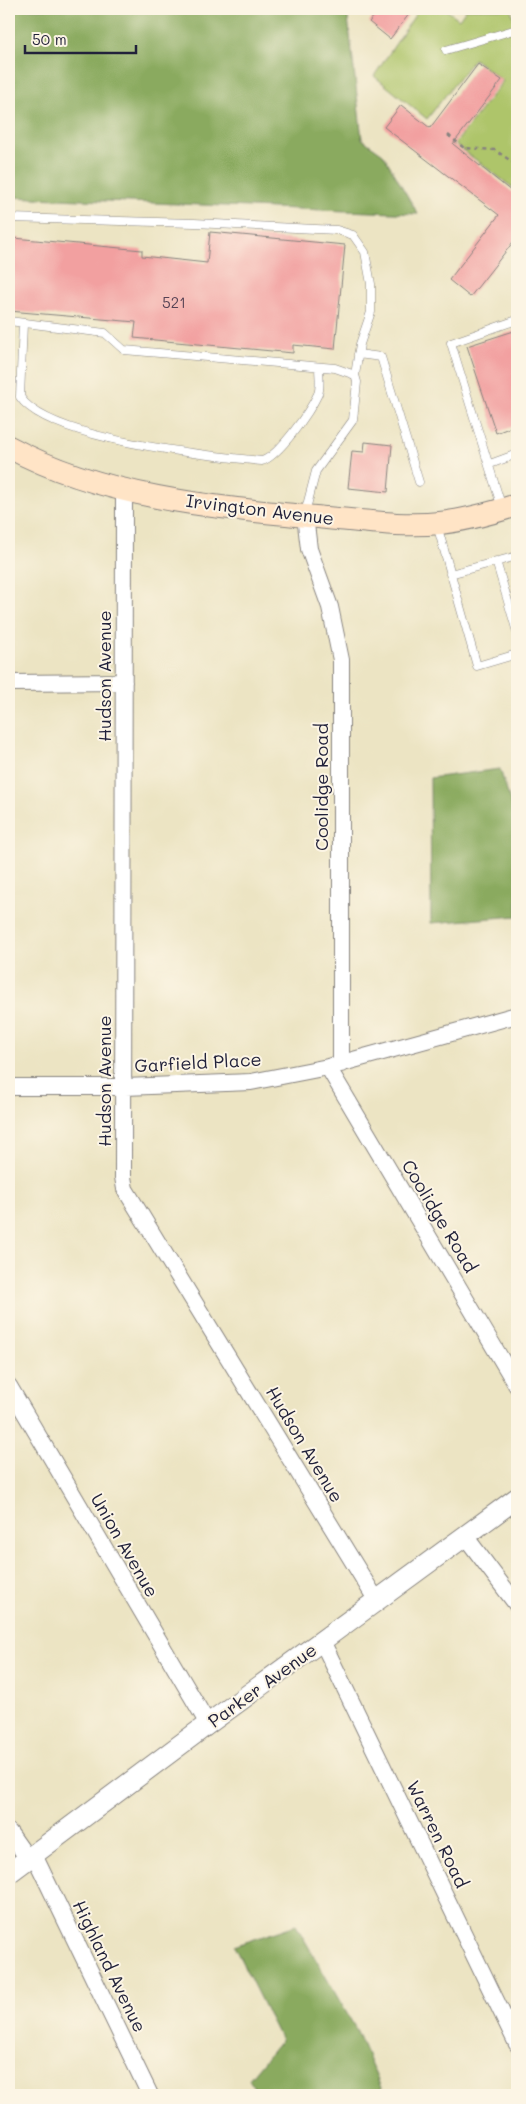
<svg xmlns="http://www.w3.org/2000/svg" width="526" height="2104" viewBox="0 0 526 2104" font-family="Mali,sans-serif">
<rect width="100%" height="100%" fill="#fcf5e5"/>
<filter id="ink" filterUnits="userSpaceOnUse"><feTurbulence type="fractalNoise" baseFrequency=".02" numOctaves="2"/><feDisplacementMap in="SourceGraphic" scale="10" xChannelSelector="R" yChannelSelector="G"/><feConvolveMatrix kernelMatrix="1 2 1 2 8 2 1 2 1" color-interpolation-filters="sRGB"/></filter>
<filter id="wash" filterUnits="userSpaceOnUse"><feTurbulence type="fractalNoise" baseFrequency=".0096" numOctaves="4" result="noise"/><feDisplacementMap in="SourceGraphic" scale="20" xChannelSelector="R" yChannelSelector="G"/><feGaussianBlur stdDeviation="1.12" result="paint"/><feColorMatrix in="noise" values="0 0 0 0 0 0 0 0 0 0 0 0 0 0 0 0 0 1.4 0 .05"/><feComposite in="paint" operator="in"/></filter>
<g filter="url(#wash)">
<rect width="100%" height="100%" fill="#ece4c3"/>
<path fill="#aec56b" stroke="#687453" d="M419 9H445L459 19 466 9H511L517 30V191L455 144 503 81 474 59 427 119 374 76Z"/>
<path fill="#8aaa5f" stroke="#56664d" d="M9 9H347L362 139 383 154 418 214 9 197Z
M500 769 517 823V916L431 923 430 778Z
M296 1925 357 2031 384 2095H258L249 2079 281 2040 234 1946Z"/>
<g id="blocks">
<path fill="#f2a0a0" d="M380 9H413L390 39 369 22Z
M478 64 502 80 453 144 517 196V237L470 297 449 280 499 215 384 127 401 105 430 128Z
M210 232 345 245 335 349 293 345V353L134 338 136 322 9 311 14 238 142 250V256L207 263Z
M517 330V425L496 433 467 346Z
M365 442 392 445 388 492 348 488 352 451 364 452Z"/>
</g>
</g>
<g filter="url(#ink)">
<use href="#blocks" fill-opacity="0" stroke="#87837f" stroke-width="1"/>
<g fill="none" stroke-linecap="round" stroke-linejoin="round">
<defs>
<path id="service" d="M446 50 517 29
M9 218 194 223 337 230 353 235 365 252 371 284V312L360 344 355 375
M9 321 105 333 124 350 335 368 355 375 357 382 353 420 316 471 305 513
M23 323 20 397C49 440 210 456 262 461 279 456 310 411 318 394 321 387 319 375 319 367
M358 354 381 357 419 482
M490 464 517 454
M502 508 451 343 517 320
M437 525 477 666 517 654
M496 561 517 632
M450 574 517 556"/>
<path id="minor" d="M124 489 123 1177 125 1189 377 1601
M305 516 309 549 330 607 341 660V1064
M9 683 124 682
M328 1067 517 1386
M9 1087H125L251 1082 328 1067 517 1015
M9 1386 208 1724
M465 1536 517 1605
M322 1641 517 2044
M9 1832 28 1859
M34 1855 150 2095"/>
<path id="tertiary" d="M9 1873 208 1724 517 1498"/>
<path id="secondary" d="M9 447C105 499 220 508 327 518 364 521 403 527 440 523 467 520 492 513 517 505"/>
</defs>
<use href="#service" stroke="#87837f" stroke-width="9"/>
<use href="#minor" stroke="#87837f" stroke-width="18"/>
<use href="#tertiary" stroke="#87837f" stroke-width="22"/>
<use href="#secondary" stroke="#87837f" stroke-width="24"/>
<path stroke="#87837f" stroke-width="2.5" stroke-dasharray="4 4" stroke-linecap="butt" d="M448 135 464 148 495 150 517 165"/>
<use href="#service" stroke="#fff" stroke-width="8"/>
<use href="#minor" stroke="#fff" stroke-width="16"/>
<use href="#tertiary" stroke="#fff" stroke-width="20"/>
<use href="#secondary" stroke="#ffe4c6" stroke-width="22"/>
</g>
</g>
<g text-anchor="middle" dominant-baseline="central" stroke-width="4" stroke-linejoin="round" paint-order="stroke">
<g font-size="15" fill="#564254">
<text x="174" y="302">521</text>
</g>
<g font-size="18" fill="#22223b" stroke="#fcf5e5">
<text transform="translate(260 509) rotate(7)">Irvington Avenue</text>
<text transform="translate(104 676) rotate(-90)">Hudson Avenue</text>
<text transform="translate(321 787) rotate(-90)">Coolidge Road</text>
<text transform="translate(198 1062) rotate(-3)">Garfield Place</text>
<text transform="translate(104 1081) rotate(-90)">Hudson Avenue</text>
<text transform="translate(440 1216) rotate(59)">Coolidge Road</text>
<text transform="translate(305 1444) rotate(59)">Hudson Avenue</text>
<text transform="translate(125 1545) rotate(60)">Union Avenue</text>
<text transform="translate(262 1685) rotate(-36)">Parker Avenue</text>
<text transform="translate(438 1834) rotate(64)">Warren Road</text>
<text transform="translate(110 1966) rotate(64)">Highland Avenue</text>
</g>
</g>
<rect width="526" height="2104" fill="none" stroke="#fcf5e5" stroke-width="30"/>
<path d="M25 45v8h111v-8" fill="none" stroke="#22223b" stroke-width="2.5"/>
<text x="32" y="45" font-size="15" fill="#22223b" stroke="#fcf5e5" stroke-width="4" paint-order="stroke">50 m</text>
</svg>
